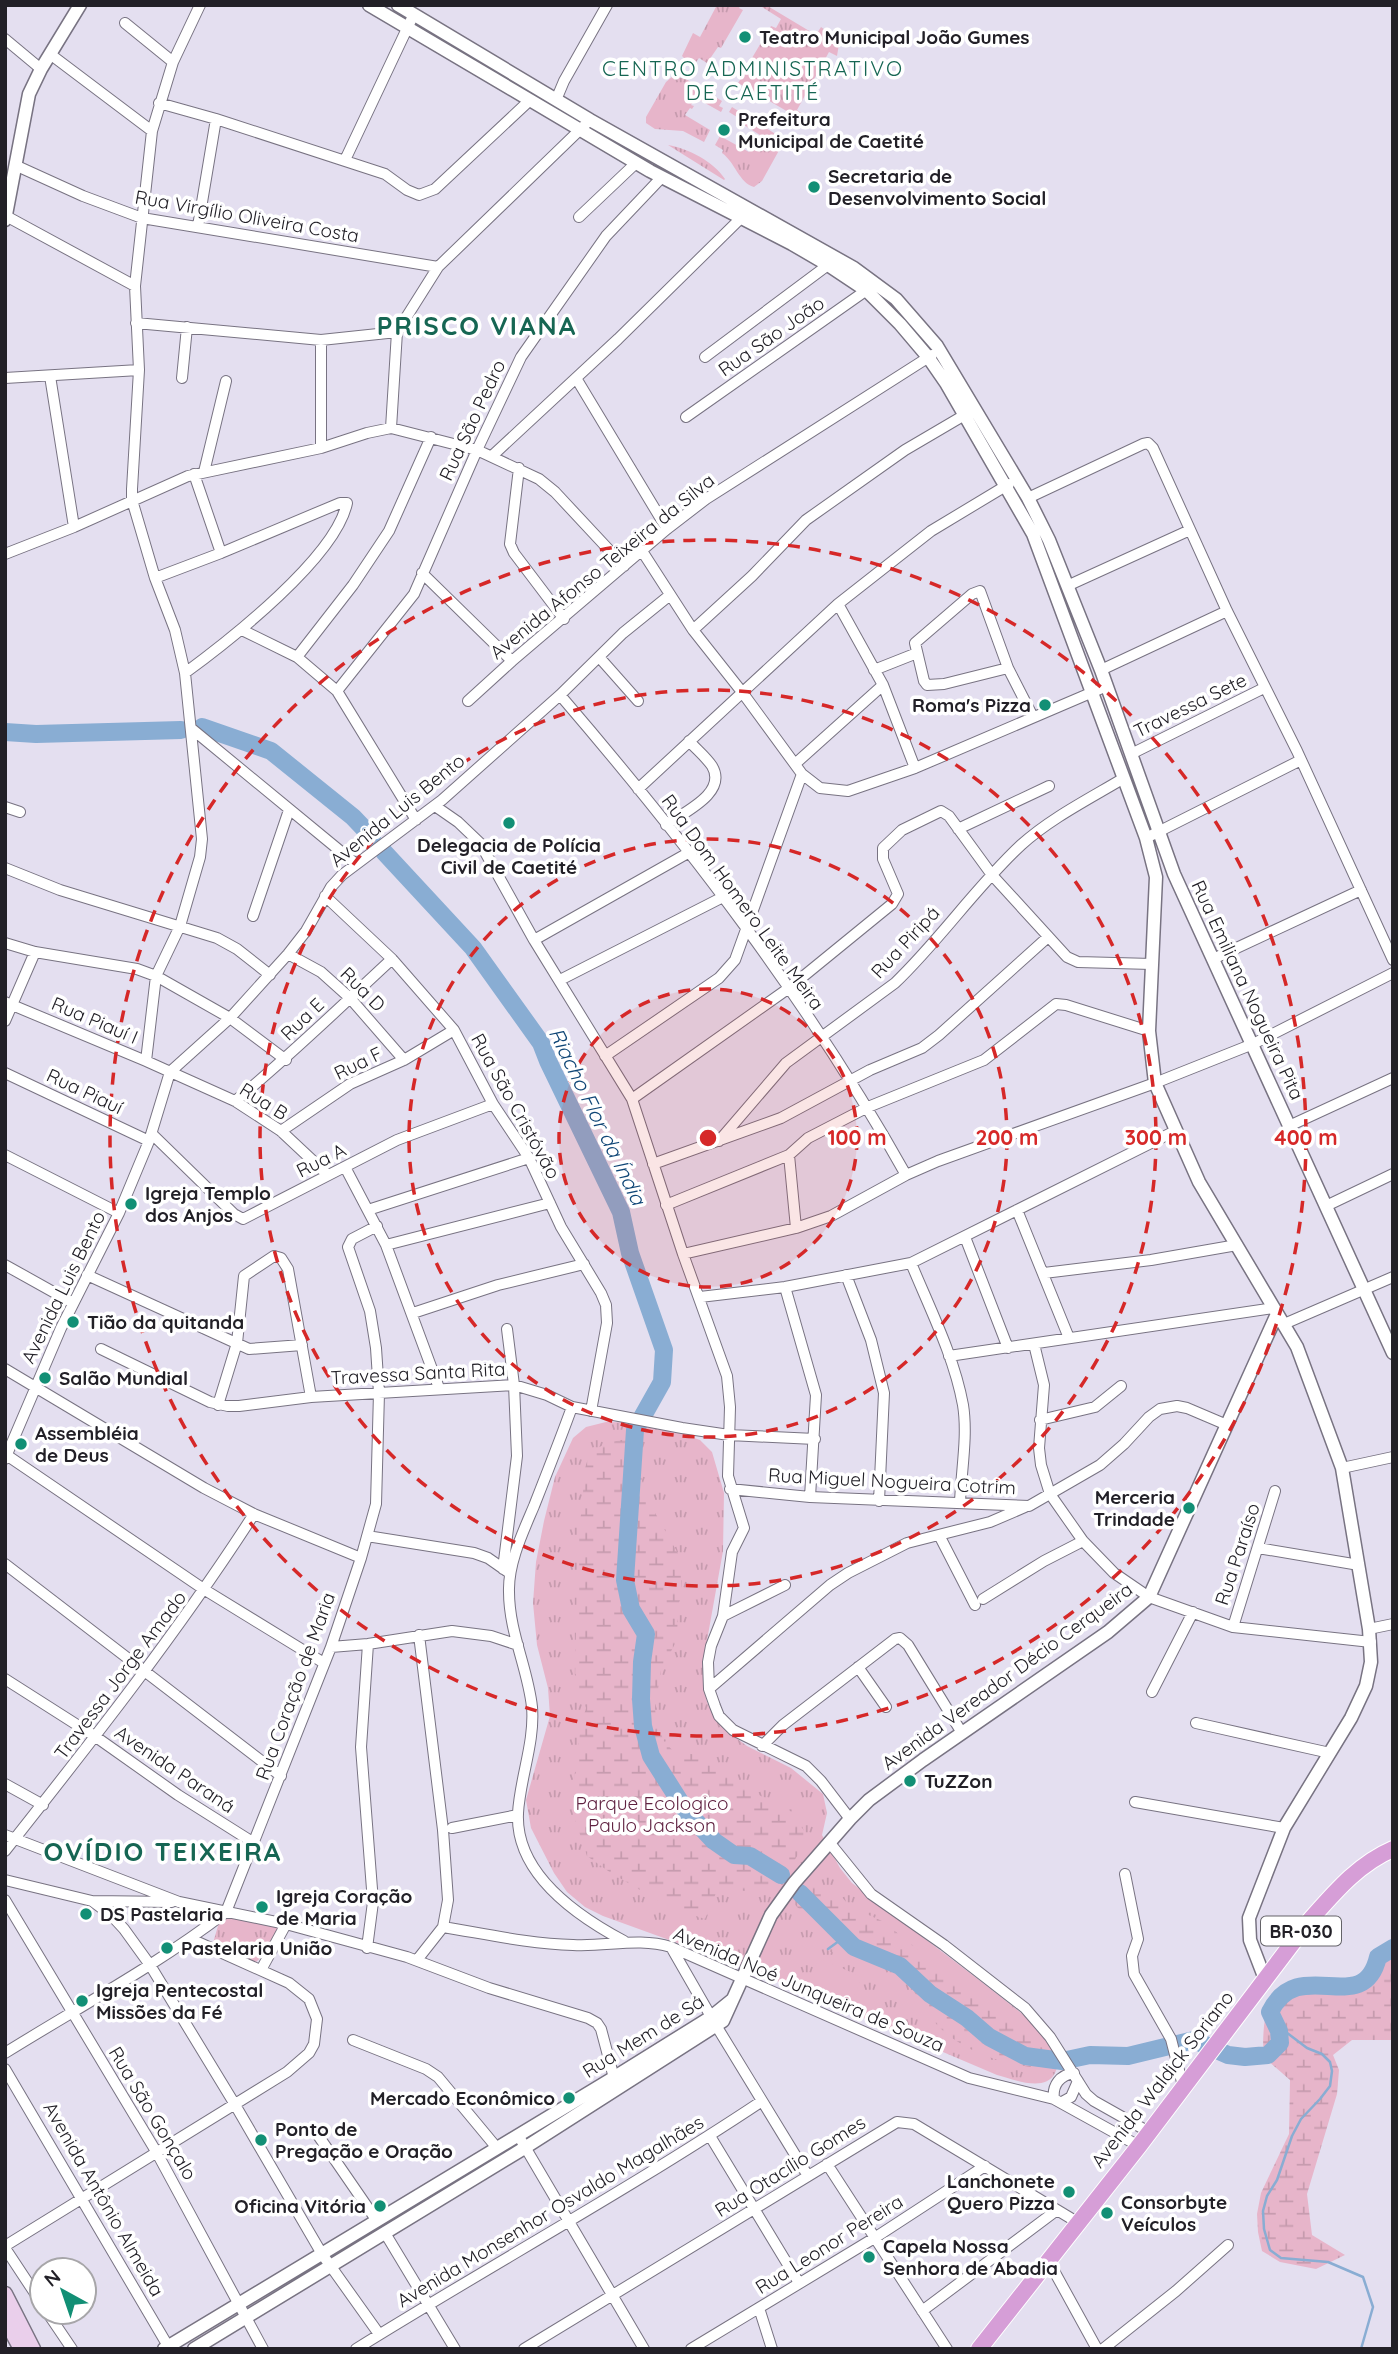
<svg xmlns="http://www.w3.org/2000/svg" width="1398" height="2354" viewBox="0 0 1398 2354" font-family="Quicksand,sans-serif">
<defs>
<pattern id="grass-tufts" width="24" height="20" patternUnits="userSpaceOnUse" patternTransform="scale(1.75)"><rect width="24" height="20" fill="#e7b5ca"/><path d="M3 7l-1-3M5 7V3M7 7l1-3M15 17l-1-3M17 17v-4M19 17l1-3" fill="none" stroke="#c69bae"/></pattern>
<pattern id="wetland-marsh" width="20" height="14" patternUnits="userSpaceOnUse" patternTransform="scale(1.75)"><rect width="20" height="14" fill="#e7b5ca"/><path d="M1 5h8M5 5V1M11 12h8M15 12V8" fill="none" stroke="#c69bae"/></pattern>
</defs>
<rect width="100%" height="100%" fill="#e4dff0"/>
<path fill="url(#grass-tufts)" d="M717 5H741L739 8 743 10 721 48 718 47 707 63 699 58 694 65 689 63 682 56 693 33 700 37Z
M759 5H766L816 35 821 27 833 36 839 44 837 56 829 52 797 110 803 114 798 121 787 119 790 113 738 83 750 65 749 63 771 26 776 28 781 19Z
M673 76 686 79 722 101 719 106 723 108 721 112 696 98 691 105 694 106 692 109 690 108 685 115 710 130 704 142 683 131 655 129 646 123V117L666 82Z
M732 107 782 138V145L762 181 754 187C739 183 735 162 722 153L723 150 715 145 720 136 749 152 754 145 752 141 755 143 760 135 736 120 737 117 729 112Z
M668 145C689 149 713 161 725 179L724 180Z
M606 1422 650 1423 700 1440 712 1452 724 1493 723 1551 706 1646 703 1684 707 1702 713 1714 724 1729 747 1746 791 1768 823 1794 827 1813 822 1835 840 1868 852 1883C896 1917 940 1950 983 1983 1003 1999 1047 2030 1057 2052 1060 2060 1058 2066 1055 2073 1045 2093 1013 2079 997 2075L741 1966 603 1916 585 1907 567 1892 554 1873 531 1828 526 1800 550 1716 548 1688 537 1645 533 1603 536 1562 544 1521 555 1477 573 1438 586 1427Z
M224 1916 280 1927 265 1954 256 1962 245 1960 213 1943 220 1919Z"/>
<path fill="url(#wetland-marsh)" d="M640 1438V1471L645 1495 680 1557 682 1595 678 1605 677 1640 661 1670 655 1709 657 1725 664 1741 674 1752 708 1756 722 1770 757 1794 777 1804 787 1806 807 1835C799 1859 781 1881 760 1894L719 1886 705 1919 669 1907 611 1873 587 1856 573 1813 574 1780 581 1725 586 1708 575 1681 578 1529C593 1479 563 1442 640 1438Z
M802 1881 835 1890 851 1907 882 1921 1048 2052 1051 2058 1045 2066 1038 2068C1000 2064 953 2049 929 2015 918 1999 909 1980 893 1968 877 1956 850 1954 830 1952L825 1948 829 1939 826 1925 798 1908 789 1898Z
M1393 1944V2040H1352L1333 2055 1339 2070 1337 2094 1307 2194 1312 2235 1345 2255 1316 2269 1280 2262 1262 2251 1258 2232 1257 2214 1261 2193 1289 2134 1290 2080C1265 2057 1261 2062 1264 2026 1267 1992 1304 1981 1334 1979 1339 1979 1346 1980 1351 1979 1366 1974 1380 1955 1393 1944Z"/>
<path fill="#e7b5ca" d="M819 1958 862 1977 852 2001 808 1982Z"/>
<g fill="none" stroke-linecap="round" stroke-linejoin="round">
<path stroke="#89add3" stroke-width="2.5" d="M828 1949 843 1938
M1274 2023 1307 2048 1322 2054 1330 2062 1332 2071 1330 2086 1320 2099 1301 2119 1292 2136 1277 2180 1267 2196 1263 2211 1264 2229 1270 2250 1281 2258 1328 2262 1363 2277 1373 2307 1361 2349"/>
<path stroke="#89add3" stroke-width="18" d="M202 727 271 751 353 817 372 837
M5 732 36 734 181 730
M384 852 473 948 541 1043 548 1061 621 1212 630 1253 664 1350 662 1382 635 1430 625 1580 631 1609 646 1634 642 1662 641 1699 643 1726 651 1756 686 1811 714 1841 734 1855 750 1856 781 1875
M800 1893 854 1947 900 1966 930 1994 967 2018 989 2037 1025 2056 1062 2061 1090 2055 1128 2056 1194 2040 1228 2055 1245 2057 1268 2055 1280 2043 1279 2031 1270 2012C1299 1953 1363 2020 1378 1957L1393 1948"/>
<defs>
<path id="minor" d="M125 23 173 62
M5 39 41 69
M50 54 152 131
M556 100 564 81 607 5
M159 103 216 119 385 174 407 190 419 195 435 189 529 101
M345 160 413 16
M17 166 83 196 142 218 438 267
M6 216 135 286
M579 217 636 163
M198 226 216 119
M136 323 321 340 397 332
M321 340V448
M705 357 828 265
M50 376 74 527
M5 378 139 370
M182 378 187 327
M576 378 667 529
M686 417 871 287
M391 428 397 332 438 267 590 120
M492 456 618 339 741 218
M519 468 510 544 514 553 564 619
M204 472 226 381
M194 474 221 553
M1028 498 1143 444 1148 443 1153 448 1227 611 1297 751 1393 960
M642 551 693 630 742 692 802 774 820 788 848 791 915 768 1107 686
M5 554 74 527 188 476 321 448 367 433 391 428 477 450 539 479 555 492 624 566
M422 573 512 661
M155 578 221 553 340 503H347C336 557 230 640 185 673
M1067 586 1190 530
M838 604 883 685 915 768
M242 630 297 657 337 691 416 820
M693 630 752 576 806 520 905 450 968 413
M297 657 353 585 389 531 431 437
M599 657 638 701
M1008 668 944 684 927 685 924 681 915 643 972 594 980 591 1008 668 1033 717
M874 670 917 653
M1101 670 1227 611
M337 691 414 594 477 450 521 357 606 236 662 177
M560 695C688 844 810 1003 906 1175
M468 701 512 661 667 529 706 499 932 355
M192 729 356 864
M1131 754 1264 688
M795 764 883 685
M638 789 838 604 931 531 1009 484
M435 806 458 822 480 843 534 940 632 1099 683 1254 727 1376 730 1407 728 1476 744 1528 732 1552 723 1616 711 1646 708 1662 709 1689 715 1706 719 1716 733 1730 806 1766 821 1781 850 1819
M5 807 20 812
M666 825C684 812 728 793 712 766 706 757 696 749 689 741
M958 829 1049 786
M1146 838 1301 760
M5 868 60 890 217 938 237 949 270 975
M325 896 392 959 454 1030 493 1104 529 1158 561 1227 601 1293 606 1305 607 1323 591 1411
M253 916 289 810
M534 940 688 853
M5 943 35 952 137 969 156 976 230 1018 286 1060
M288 954 321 972 350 998 404 1060
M1213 959 1361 890
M560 980 723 897
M5 1002 146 1061 235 1101 281 1131 328 1175
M5 1021 35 952
M605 1056 719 978 735 960 802 774
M146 1061 156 976 180 926 200 857 202 839 185 673 175 630 155 578 132 500V489L139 370 135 286 152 131 173 62 200 5
M5 1073 149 1141
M632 1099 789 988 892 904 898 894 883 859V848L902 830 941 811 949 816 992 875 1067 957 1078 962 1152 964
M235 1101C290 1056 340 1007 392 959
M1289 1126 1393 1078
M281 1131 350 1084 404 1060 454 1030
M152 1134 234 1214 243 1219 397 1140 493 1104
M719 1141 786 1063 895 983C940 940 975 888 1021 845 1051 818 1089 799 1124 778
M5 1155 119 1213
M789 1155 796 1228
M653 1164 781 1118 870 1070 922 1048 939 1035 1048 937
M345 1167 386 1245 439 1388
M666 1205 789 1155 808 1138 868 1107 984 1060 1056 1004 1066 1005 1149 1031
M1326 1206 1393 1174
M368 1210 529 1158
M1017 1210 1069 1338
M965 1237 1008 1348
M386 1245 550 1203
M683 1254 796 1228 831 1216 906 1175 938 1161 1155 1083 1253 1044 1393 973
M911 1263C930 1309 954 1356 963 1405 968 1436 961 1472 960 1503
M5 1265 73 1303
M1044 1273 1151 1260 1237 1245
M87 1275 249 1349 302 1345
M846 1275 871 1340 884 1393 879 1501
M785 1287 816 1395 810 1497
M700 1297 785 1287 911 1263 1175 1131
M413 1313 498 1285 584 1264
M1284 1324 1393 1277
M1034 1344 1044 1385 1039 1448 1041 1465 1050 1494 1083 1541 1114 1573 1149 1597 1233 1627 1371 1642
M101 1349 210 1402 228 1406H239L311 1397 514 1385 547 1395 572 1407 682 1428 729 1435 815 1439
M949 1356 1274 1308
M5 1369 204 1488 254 1514 361 1558
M218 1405 237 1343 244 1276 274 1256 281 1258 288 1269 311 1397
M572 1407C560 1440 547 1473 534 1506 523 1532 508 1563 509 1592 509 1632 528 1669 532 1707 535 1742 520 1778 518 1813 515 1874 577 1916 624 1941
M1040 1420 1095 1407 1121 1386
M5 1454 205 1590 324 1663
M5 1459 61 1328 119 1213 149 1141 170 1072 230 1018 288 954 306 931 331 887 342 875 442 800 560 695 623 633 670 595
M1342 1468 1393 1457
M730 1489 810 1497 1029 1506 1100 1465 1124 1444 1149 1417 1160 1409 1177 1406 1187 1408 1227 1425
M939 1535 975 1605
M367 1536 474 1553 488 1558 508 1572
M1258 1548 1359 1565
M5 1564 281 1776
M503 1569 517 1456 514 1385 507 1329
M983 1599 1044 1561 1083 1541
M723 1616 785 1585
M1233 1627 1275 1491
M1369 1629 1393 1624
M331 1647 368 1644 452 1631 491 1636 518 1645
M858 1667 886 1707
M5 1679 96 1737 178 1795 254 1843
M709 1689 830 1585 848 1573 907 1543 990 1522 1025 1507
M1152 1692 1193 1612
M1196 1723 1330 1753
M762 1746 783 1725 895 1639 900 1638 908 1645 962 1733
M5 1784 43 1805
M1135 1802 1284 1828
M452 1828 518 1815
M5 1835 179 1902 286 1924 407 1957 489 1988 588 2018 597 2023 601 2029 614 2078
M829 1842 871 1894 944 1945 1025 2008 1050 2037 1086 2094 1094 2101 1149 2132
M5 1851C92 1741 178 1632 254 1514
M1125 1874 1138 1939 1132 1956 1134 1974 1171 2039 1183 2086
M5 1880 92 1901 111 1915 124 1929 150 1965 234 2103 322 2254 379 2334
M5 1900 157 2153 263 2349
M92 1901 172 1902
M443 1927C486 1934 530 1944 573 1945 607 1947 638 1937 671 1947L969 2078 1054 2099 1139 2146
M671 1947 717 2027 808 2176
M367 1948 373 1902 361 1747 368 1644
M417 1960 443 1927 448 1900 443 1830 419 1635
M261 1970 286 1924
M353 2040 426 2069 438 2077 497 2148
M5 2053C79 2007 157 1965 226 1912L331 1647 361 1558 376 1504 379 1393 376 1348 370 1311 348 1247 352 1239 377 1226
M5 2069 168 2346
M1054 2099C1052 2085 1060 2075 1074 2073
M1062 2102 1071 2097 1078 2081
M313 2128 377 2221
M518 2135 644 2349
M710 2136 799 2283
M827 2164 947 2349
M385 2233 455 2349
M5 2246 287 2072 309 2053 314 2044 317 2019 309 1999 289 1983 191 1939
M5 2248 42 2304
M1048 2260 1097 2349
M759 2308 772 2349
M922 2311 1057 2210
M47 2312 72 2349
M356 2349C491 2265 630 2189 762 2101
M524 2349 897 2122 914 2124 1077 2222
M691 2349 876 2237 985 2166
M1103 2349 1176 2291 1228 2245"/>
<path id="tertiary" d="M369 5 650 171 792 244 828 265 867 291 900 324 928 357 946 383 1033 534 1146 838 1156 877 1149 1031 1155 1083 1199 1182 1297 1347 1342 1468 1369 1629 1371 1662 1366 1686 1351 1718 1284 1828 1249 1918 1250 1940 1265 1979
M398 5 590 120 854 268 896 299 937 346 1028 498 1049 540 1101 670 1174 874 1393 1353
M5 220 29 94 41 69 80 5
M164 2349 610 2080 711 2017 732 2000
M194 2349 526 2147 723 2021 771 1915 794 1883 850 1819 869 1800 923 1760 1108 1632 1149 1597 1277 1314"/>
<path id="secondary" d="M5 2294 33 2349
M5 2319 21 2349"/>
<path id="primary" d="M979 2349 1139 2146 1310 1920C1334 1893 1358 1864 1393 1849"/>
</defs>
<use href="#minor" stroke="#787382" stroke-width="12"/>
<use href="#tertiary" stroke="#787382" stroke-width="15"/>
<use href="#secondary" stroke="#787382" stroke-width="17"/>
<use href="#primary" stroke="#fff" stroke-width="18"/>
<use href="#minor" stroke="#fff" stroke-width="10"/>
<use href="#tertiary" stroke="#fff" stroke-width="12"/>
<use href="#secondary" stroke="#eacfeb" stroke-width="14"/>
<use href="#primary" stroke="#d69ed7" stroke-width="16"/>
</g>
<circle cx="708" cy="1138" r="149" fill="#d62828" fill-opacity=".12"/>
<g fill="none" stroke="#d62828" stroke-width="3.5" stroke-dasharray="12 9">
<circle cx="708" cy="1138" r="149"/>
<circle cx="708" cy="1138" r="299"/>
<circle cx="708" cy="1138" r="448"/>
<circle cx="708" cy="1138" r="598"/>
</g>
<g fill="#128f75" stroke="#fff" stroke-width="2.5">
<circle cx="745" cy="37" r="7"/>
<circle cx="724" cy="130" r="7"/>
<circle cx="814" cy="187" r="7"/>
<circle cx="1045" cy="705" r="7"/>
<circle cx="509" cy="823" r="7"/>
<circle cx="131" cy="1204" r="7"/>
<circle cx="73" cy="1322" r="7"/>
<circle cx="45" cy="1378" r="7"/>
<circle cx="21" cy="1444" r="7"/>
<circle cx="1189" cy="1508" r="7"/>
<circle cx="910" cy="1781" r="7"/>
<circle cx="262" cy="1907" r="7"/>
<circle cx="86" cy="1914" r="7"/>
<circle cx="167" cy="1948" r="7"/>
<circle cx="82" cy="2001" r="7"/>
<circle cx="569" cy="2098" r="7"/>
<circle cx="261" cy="2140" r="7"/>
<circle cx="1069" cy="2192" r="7"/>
<circle cx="380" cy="2206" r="7"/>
<circle cx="1107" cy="2213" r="7"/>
<circle cx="869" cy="2257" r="7"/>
</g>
<g text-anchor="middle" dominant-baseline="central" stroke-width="7" stroke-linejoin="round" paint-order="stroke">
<rect fill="#fff" stroke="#646368" stroke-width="2" x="1261" y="1916.5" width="80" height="29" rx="5"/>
<g font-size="18" font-weight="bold" fill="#222027">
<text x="1301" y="1931">BR-030</text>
</g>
<g font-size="19" font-weight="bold" fill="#222027" stroke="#fff" text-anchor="start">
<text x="759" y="37">Teatro Municipal João Gumes</text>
<text x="738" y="119">Prefeitura<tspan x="738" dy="22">Municipal de Caetité</tspan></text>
<text x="828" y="176">Secretaria de<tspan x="828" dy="22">Desenvolvimento Social</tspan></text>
<text x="1031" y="705" text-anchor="end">Roma's Pizza</text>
<text x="509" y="845" text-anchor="middle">Delegacia de Polícia<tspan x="509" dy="22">Civil de Caetité</tspan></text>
<text x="145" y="1193">Igreja Templo<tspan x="145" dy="22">dos Anjos</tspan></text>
<text x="87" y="1322">Tião da quitanda</text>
<text x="59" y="1378">Salão Mundial</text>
<text x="35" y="1433">Assembléia<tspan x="35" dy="22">de Deus</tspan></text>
<text x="1175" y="1497" text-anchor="end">Merceria<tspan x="1175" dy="22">Trindade</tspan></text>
<text x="924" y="1781">TuZZon</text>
<text x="276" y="1896">Igreja Coração<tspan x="276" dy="22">de Maria</tspan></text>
<text x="100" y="1914">DS Pastelaria</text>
<text x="181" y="1948">Pastelaria União</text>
<text x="96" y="1990">Igreja Pentecostal<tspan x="96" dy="22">Missões da Fé</tspan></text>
<text x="555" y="2098" text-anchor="end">Mercado Econômico</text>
<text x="275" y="2129">Ponto de<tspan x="275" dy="22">Pregação e Oração</tspan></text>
<text x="1055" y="2181" text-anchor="end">Lanchonete<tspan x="1055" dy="22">Quero Pizza</tspan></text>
<text x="1121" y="2202">Consorbyte<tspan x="1121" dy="22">Veículos</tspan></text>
<text x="366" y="2206" text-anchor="end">Oficina Vitória</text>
<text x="883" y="2246">Capela Nossa<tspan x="883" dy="22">Senhora de Abadia</tspan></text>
</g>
<g font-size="19" fill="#222027" stroke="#fff">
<text transform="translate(247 216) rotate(10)">Rua Virgílio Oliveira Costa</text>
<text transform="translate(771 336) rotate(-35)">Rua São João</text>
<text transform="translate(472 420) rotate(-65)">Rua São Pedro</text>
<text transform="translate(602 566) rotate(-39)">Avenida Afonso Teixeira da Silva</text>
<text transform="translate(1190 705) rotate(-26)">Travessa Sete</text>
<text transform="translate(397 810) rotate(-39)">Avenida Luis Bento</text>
<text transform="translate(743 902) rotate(54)">Rua Dom Homero Leite Meira</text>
<text transform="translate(905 942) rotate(-47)">Rua Piripá</text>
<text transform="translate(363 989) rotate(45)">Rua D</text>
<text transform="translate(1248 990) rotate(65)">Rua Emiliana Nogueira Pita</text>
<text transform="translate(302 1019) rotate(-44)">Rua E</text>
<text transform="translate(95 1020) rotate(23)">Rua Piauí I</text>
<text transform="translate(358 1063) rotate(-26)">Rua F</text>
<text transform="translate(85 1091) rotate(25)">Rua Piauí</text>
<text transform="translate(264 1101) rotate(32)">Rua B</text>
<text transform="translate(516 1106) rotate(61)">Rua São Cristóvão</text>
<text transform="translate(321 1160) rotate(-27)">Rua A</text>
<text transform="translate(63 1287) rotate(-64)">Avenida Luis Bento</text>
<text transform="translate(418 1373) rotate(-3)">Travessa Santa Rita</text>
<text transform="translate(892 1481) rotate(3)">Rua Miguel Nogueira Cotrim</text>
<text transform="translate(1237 1554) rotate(-72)">Rua Paraíso</text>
<text transform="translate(120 1675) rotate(-53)">Travessa Jorge Amado</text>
<text transform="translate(1007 1676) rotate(-36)">Avenida Vereador Décio Cerqueira</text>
<text transform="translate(295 1686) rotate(-70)">Rua Coração de Maria</text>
<text transform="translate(175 1769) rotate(34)">Avenida Paraná</text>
<text transform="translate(809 1989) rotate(23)">Avenida Noé Junqueira de Souza</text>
<text transform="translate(643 2036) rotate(-32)">Rua Mem de Sá</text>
<text transform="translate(1162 2079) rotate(-52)">Avenida Waldick Soriano</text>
<text transform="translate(153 2113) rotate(59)">Rua São Gonçalo</text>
<text transform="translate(790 2166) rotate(-32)">Rua Otacílio Gomes</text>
<text transform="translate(104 2199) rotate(60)">Avenida Antônio Almeida</text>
<text transform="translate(550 2211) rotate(-31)">Avenida Monsenhor Osvaldo Magalhães</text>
<text transform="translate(829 2244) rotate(-32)">Rua Leonor Pereira</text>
</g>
<g font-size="19" fill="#602241" stroke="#fff">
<text x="652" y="1803">Parque Ecologico<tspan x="652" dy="22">Paulo Jackson</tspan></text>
</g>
<g font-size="21" letter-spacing="2" fill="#166653" stroke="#fff">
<text x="753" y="68">CENTRO ADMINISTRATIVO<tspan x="753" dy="24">DE CAETITÉ</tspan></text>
</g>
<g font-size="21" font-style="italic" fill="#0f4676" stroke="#fff">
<text transform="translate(598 1116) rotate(64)">Riacho Flor da Índia</text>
</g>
<g font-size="26" font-weight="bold" letter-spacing="2" fill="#166653" stroke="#fff">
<text x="477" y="325">PRISCO VIANA</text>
<text x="163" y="1851">OVÍDIO TEIXEIRA</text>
</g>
</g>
<circle cx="708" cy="1138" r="10" fill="#d62828" stroke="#fff" stroke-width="3.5"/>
<g font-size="21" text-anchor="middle" font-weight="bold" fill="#d62828" stroke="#fff" stroke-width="7" stroke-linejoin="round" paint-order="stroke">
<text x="857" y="1145">100 m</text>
<text x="1007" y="1145">200 m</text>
<text x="1156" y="1145">300 m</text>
<text x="1306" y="1145">400 m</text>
</g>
<rect width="1398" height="2354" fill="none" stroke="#222027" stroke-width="14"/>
<g transform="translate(63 2291) rotate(320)"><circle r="33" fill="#ffffff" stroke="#a7a6a9" stroke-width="2"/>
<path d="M0-5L12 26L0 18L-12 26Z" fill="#128f75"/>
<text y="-10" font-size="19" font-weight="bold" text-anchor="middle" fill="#222027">N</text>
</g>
</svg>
